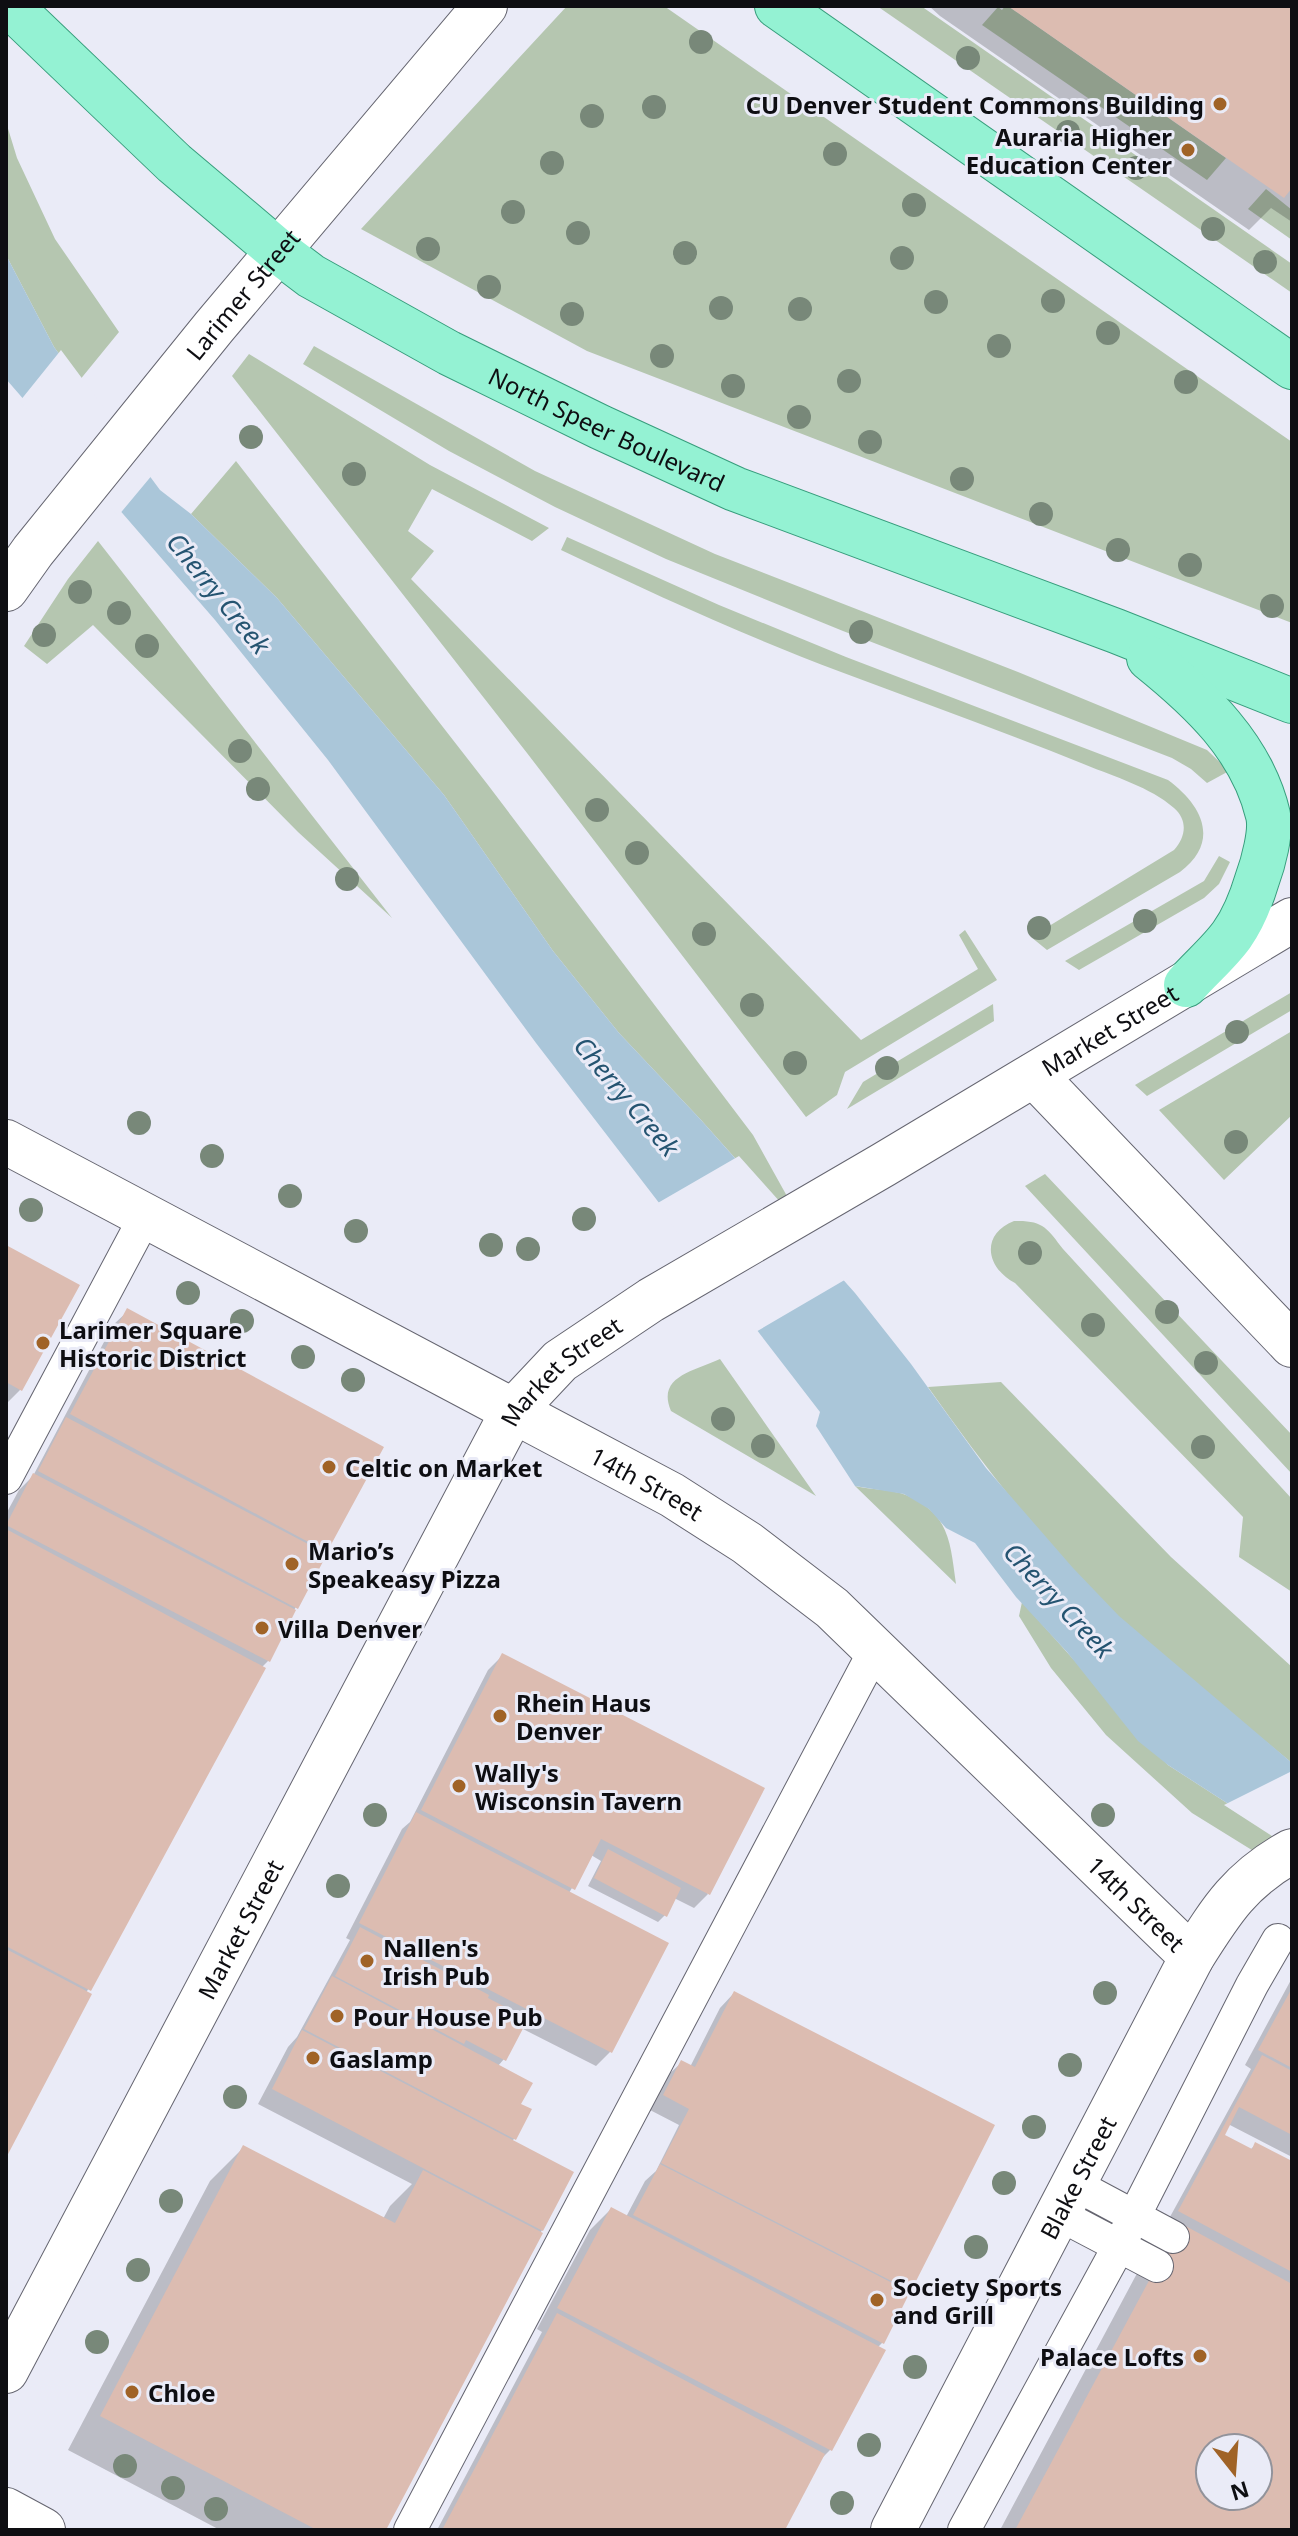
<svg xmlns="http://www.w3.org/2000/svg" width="1298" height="2536" viewBox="0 0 1298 2536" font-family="'Noto Sans',sans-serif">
<rect width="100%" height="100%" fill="#eaebf7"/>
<path fill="#b5c6b0" d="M567 6H664L1292 442V623L587 351 361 229Z
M877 6H921L1292 264V293Z
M1005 6H1008L1226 158 1207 180 982 25 998 7 1002 10Z
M6 122 17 158 55 239 119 332 79 381 54 347 6 255Z
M1266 189 1292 210V240L1248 209Z
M314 346 535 471 715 554 1018 672 1207 750 1229 771 1207 783 1191 769 1172 758 843 631 666 559 555 507 449 451 303 364Z
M249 354 430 465 549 528 532 541 432 489 408 531 434 551 411 579 861 1040 978 969 959 935 965 930 997 980 845 1072 837 1095 806 1117 527 753 232 376Z
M236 461 488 785 753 1135 817 1250 701 1120 619 1033 553 951 444 795 277 598 191 514Z
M567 537 719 605 846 657 1168 780C1202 805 1221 841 1180 872L1047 950 1031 937 1174 850C1186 837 1188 820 1174 808 1150 787 1115 777 1086 765 1005 732 923 703 841 672 745 636 654 594 561 550Z
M98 541 392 918 298 832 93 625 47 664 24 646 68 579Z
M1219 856 1230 862 1219 884 1204 898 1079 970 1065 961 1204 881Z
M1292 992V1010L1147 1096 1135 1085Z
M993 1004 994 1021 847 1109 863 1082Z
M1292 1031V1115L1224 1180 1159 1110Z
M1045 1174 1292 1435V1474L1025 1186Z
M1014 1221C1043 1220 1047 1228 1063 1249L1292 1499V1592L1239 1557 1243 1517 1015 1283C985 1267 981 1234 1014 1221Z
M720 1359 816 1496 671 1411C656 1376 695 1371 720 1359Z
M1001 1382 1171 1557 1292 1667V1763C1234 1715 1174 1668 1119 1617 1047 1548 985 1468 928 1387Z
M855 1486C871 1490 891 1489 906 1495 950 1514 950 1542 956 1584Z
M1022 1602 1168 1765 1292 1845V1875L1192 1813 1106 1735 1051 1668 1019 1616Z"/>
<path fill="#aac6d9" d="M6 255 54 347 160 490 191 514 277 598 444 795 553 951 619 1033 701 1120 855 1293 911 1364 986 1468 1073 1568 1119 1616 1292 1763V1845L1168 1765 1138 1741 1067 1652 1016 1597 975 1543 946 1528 929 1509 904 1494 855 1486 816 1426 820 1412 536 1043 328 760 215 620 6 379Z"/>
<path fill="#eaebf7" d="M61 350 153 474 118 516 20 401Z
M739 1156 848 1278 754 1333 656 1204Z
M1292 1771V1849L1224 1805Z"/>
<path fill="#0003" fill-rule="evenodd" d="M929 6H1292V222L1271 208 1249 230 940 16Z
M6 1247 20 1390 6 1404Z
M128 1311 325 1550 268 1661 261 1668 86 1993 6 2155V1514L19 1490 33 1476 113 1325Z
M502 1656 708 1894 694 1908 674 1898 665 1915 658 1922 588 1886 601 1861 591 1855 569 1893 611 2051 596 2066 521 2028 504 2059 498 2066 519 2105 514 2139 511 2142 542 2230 384 2530H220L68 2450 210 2181 244 2147 383 2219 390 2206 412 2184 258 2104 288 2047 297 2037 350 1940 346 1938 402 1829 410 1822 488 1670Z
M1292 1978V2157L1228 2124 1222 2135 1250 2150 1255 2145 1292 2164V2530H1000L1142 2264 1175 2232 1165 2226 1251 2069 1245 2065ZM1210 2448H1258V2496H1210Z
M734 1993 910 2290 882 2343 877 2348 830 2450 820 2460 782 2530H437L542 2332 537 2329 590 2230 611 2209 626 2217 645 2181 656 2171 679 2125 650 2110 666 2077 681 2063 690 2067 720 2008Z"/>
<path fill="#dcbcb1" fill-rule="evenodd" d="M1008 6H1292V188L1284 198Z
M6 1245 80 1285 22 1391 6 1382Z
M127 1308 384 1447 327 1552 70 1414Z
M66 1417 327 1554 298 1609 38 1471Z
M33 1473 296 1610 270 1662 6 1525Z
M6 1529 266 1668 91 1991 6 1946Z
M502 1653 765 1788 710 1895 601 1839 575 1890 421 1810Z
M416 1812 669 1943 612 2053 359 1923Z
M608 1849 681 1888 667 1917 594 1878Z
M360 1927 489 1995 488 1998 528 2019 506 2061 466 2040 464 2044 335 1976Z
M6 1949 92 1994 6 2158Z
M332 1976 533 2083 521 2104 532 2109 516 2140 304 2029Z
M1292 1988V2068L1258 2050Z
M734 1991 995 2125 911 2291 661 2163 689 2109 663 2095 681 2060 695 2067Z
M302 2030 574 2172 543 2231 272 2089Z
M1262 2055 1292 2071V2135L1239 2107 1225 2135 1252 2149 1255 2142 1292 2161V2272L1178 2211Z
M243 2145 395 2223 423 2170 543 2233 386 2530H317L100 2416Z
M660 2164 910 2292 884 2344 633 2215Z
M611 2207 886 2350 832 2451 557 2308Z
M1180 2223 1292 2284V2530H1015ZM1210 2448H1258V2496H1210Z
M557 2313 825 2454 785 2530H442Z"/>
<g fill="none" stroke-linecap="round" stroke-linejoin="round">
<defs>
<path id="service" d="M6 1478 145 1217
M1074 2184 1173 2237
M1058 2214 1157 2266
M410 2530 876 1648
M964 2530 1119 2246 1252 1985 1278 1940"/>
<path id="minor" d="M1034 1075 1292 1345"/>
<g id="tertiary">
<path id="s1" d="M6 589 33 551 214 327 485 6"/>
</g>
<g id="secondary">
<path id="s2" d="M6 1142 672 1495 747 1543 832 1608 1192 1957"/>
<path id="s3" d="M6 2371 513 1411 560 1361 651 1300 883 1165 1292 920"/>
<path d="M6 2510 43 2530"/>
<path id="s4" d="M893 2530 1192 1957C1222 1909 1241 1879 1292 1851"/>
</g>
<g id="primary">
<path id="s5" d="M10 6 174 163 278 251 311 276 449 353 600 427 735 489 1116 631 1292 701"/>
<path d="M777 6 1292 367"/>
<path d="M1149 658C1200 699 1252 747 1268 815 1272 831 1263 864 1257 880 1251 900 1244 918 1232 935 1219 953 1201 968 1186 985"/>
</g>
</defs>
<use href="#service" stroke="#656570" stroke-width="34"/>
<use href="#minor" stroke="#656570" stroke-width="46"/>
<use href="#tertiary" stroke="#656570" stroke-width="46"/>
<use href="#secondary" stroke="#656570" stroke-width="46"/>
<use href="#primary" stroke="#379d7c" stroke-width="46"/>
<use href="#service" stroke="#fff" stroke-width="32"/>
<use href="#minor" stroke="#fff" stroke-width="44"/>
<use href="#tertiary" stroke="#fff" stroke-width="44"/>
<use href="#secondary" stroke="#fff" stroke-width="44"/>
<use href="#primary" stroke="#94f2d3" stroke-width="44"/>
</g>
<g fill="#788879">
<circle cx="701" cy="42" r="12"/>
<circle cx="968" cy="58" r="12"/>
<circle cx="654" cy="107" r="12"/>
<circle cx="592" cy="116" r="12"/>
<circle cx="1068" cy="132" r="12"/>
<circle cx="835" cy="154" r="12"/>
<circle cx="552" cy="163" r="12"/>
<circle cx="1136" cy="168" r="12"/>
<circle cx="914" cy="205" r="12"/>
<circle cx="513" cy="212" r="12"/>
<circle cx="1213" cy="229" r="12"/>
<circle cx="578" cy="233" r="12"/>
<circle cx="428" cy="249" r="12"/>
<circle cx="685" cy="253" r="12"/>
<circle cx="902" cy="258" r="12"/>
<circle cx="1265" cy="262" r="12"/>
<circle cx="489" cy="287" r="12"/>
<circle cx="1053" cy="301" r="12"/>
<circle cx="936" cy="302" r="12"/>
<circle cx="721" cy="308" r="12"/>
<circle cx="800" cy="309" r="12"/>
<circle cx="572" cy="314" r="12"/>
<circle cx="1108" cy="333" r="12"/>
<circle cx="999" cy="346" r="12"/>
<circle cx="662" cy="356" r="12"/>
<circle cx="849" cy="381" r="12"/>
<circle cx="1186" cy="382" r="12"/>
<circle cx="733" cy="386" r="12"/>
<circle cx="799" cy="417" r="12"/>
<circle cx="251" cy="437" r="12"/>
<circle cx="870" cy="442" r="12"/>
<circle cx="354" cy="474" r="12"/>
<circle cx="962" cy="479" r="12"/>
<circle cx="1041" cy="514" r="12"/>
<circle cx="1118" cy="550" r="12"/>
<circle cx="1190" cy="565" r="12"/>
<circle cx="80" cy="592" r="12"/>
<circle cx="1272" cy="606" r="12"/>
<circle cx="119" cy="613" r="12"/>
<circle cx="861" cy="632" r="12"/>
<circle cx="44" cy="635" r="12"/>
<circle cx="147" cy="646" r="12"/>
<circle cx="240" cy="751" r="12"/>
<circle cx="258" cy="789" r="12"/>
<circle cx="597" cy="810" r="12"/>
<circle cx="637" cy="853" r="12"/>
<circle cx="347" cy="879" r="12"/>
<circle cx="1145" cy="921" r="12"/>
<circle cx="1039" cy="928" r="12"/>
<circle cx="704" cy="934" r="12"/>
<circle cx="752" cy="1005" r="12"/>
<circle cx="1237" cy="1032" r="12"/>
<circle cx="795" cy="1063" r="12"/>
<circle cx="887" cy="1068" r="12"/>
<circle cx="139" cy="1123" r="12"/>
<circle cx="1236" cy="1142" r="12"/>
<circle cx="212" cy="1156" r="12"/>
<circle cx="290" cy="1196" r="12"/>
<circle cx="31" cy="1210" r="12"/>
<circle cx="584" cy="1219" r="12"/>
<circle cx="356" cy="1231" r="12"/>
<circle cx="491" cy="1245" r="12"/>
<circle cx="528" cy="1249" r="12"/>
<circle cx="1030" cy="1253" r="12"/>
<circle cx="188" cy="1293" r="12"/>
<circle cx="1167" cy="1312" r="12"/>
<circle cx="242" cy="1321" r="12"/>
<circle cx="1093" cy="1325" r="12"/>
<circle cx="303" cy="1357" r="12"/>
<circle cx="1206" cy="1363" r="12"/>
<circle cx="353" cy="1380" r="12"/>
<circle cx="723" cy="1419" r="12"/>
<circle cx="763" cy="1446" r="12"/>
<circle cx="1203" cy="1447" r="12"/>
<circle cx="375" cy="1815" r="12"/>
<circle cx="1103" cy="1815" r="12"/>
<circle cx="338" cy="1886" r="12"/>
<circle cx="1105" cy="1993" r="12"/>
<circle cx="1070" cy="2065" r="12"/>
<circle cx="235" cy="2097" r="12"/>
<circle cx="1034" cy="2127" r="12"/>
<circle cx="1004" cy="2183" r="12"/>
<circle cx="171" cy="2201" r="12"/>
<circle cx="976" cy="2247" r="12"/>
<circle cx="138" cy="2270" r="12"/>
<circle cx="97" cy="2342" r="12"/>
<circle cx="915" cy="2367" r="12"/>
<circle cx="869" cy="2445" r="12"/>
<circle cx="125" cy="2466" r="12"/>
<circle cx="173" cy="2488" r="12"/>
<circle cx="842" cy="2503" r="12"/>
<circle cx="216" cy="2509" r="12"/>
</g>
<g fill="#a06327" stroke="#eaebf7" stroke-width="3">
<circle cx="1220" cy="104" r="8"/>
<circle cx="1188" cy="150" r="8"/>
<circle cx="43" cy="1343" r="8"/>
<circle cx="329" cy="1467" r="8"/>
<circle cx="292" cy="1564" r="8"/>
<circle cx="262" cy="1628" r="8"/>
<circle cx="500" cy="1716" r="8"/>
<circle cx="459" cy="1786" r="8"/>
<circle cx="367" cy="1961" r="8"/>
<circle cx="337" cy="2016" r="8"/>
<circle cx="313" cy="2058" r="8"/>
<circle cx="877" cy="2300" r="8"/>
<circle cx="1200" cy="2356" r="8"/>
<circle cx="132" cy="2392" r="8"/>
</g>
<g text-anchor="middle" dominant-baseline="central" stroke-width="6" stroke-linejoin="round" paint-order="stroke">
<g font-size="24" font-weight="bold" fill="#0e0e12" stroke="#eaebf7" text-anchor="start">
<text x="1204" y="104" text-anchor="end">CU Denver Student Commons Building</text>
<text x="1172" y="136" text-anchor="end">Auraria Higher<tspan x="1172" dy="28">Education Center</tspan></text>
<text x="59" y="1329">Larimer Square<tspan x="59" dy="28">Historic District</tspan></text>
<text x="345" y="1467">Celtic on Market</text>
<text x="308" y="1550">Mario’s<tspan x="308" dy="28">Speakeasy Pizza</tspan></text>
<text x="278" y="1628">Villa Denver</text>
<text x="516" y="1702">Rhein Haus<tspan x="516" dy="28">Denver</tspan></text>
<text x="475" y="1772">Wally's<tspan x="475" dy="28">Wisconsin Tavern</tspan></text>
<text x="383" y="1947">Nallen's<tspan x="383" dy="28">Irish Pub</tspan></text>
<text x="353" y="2016">Pour House Pub</text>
<text x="329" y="2058">Gaslamp</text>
<text x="893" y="2286">Society Sports<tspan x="893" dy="28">and Grill</tspan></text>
<text x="1184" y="2356" text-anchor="end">Palace Lofts</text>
<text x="148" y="2392">Chloe</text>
</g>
<g font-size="24" fill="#0e0e12" stroke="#eaebf7">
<text stroke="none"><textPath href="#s1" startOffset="378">Larimer Street</textPath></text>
<text stroke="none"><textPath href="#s5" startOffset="738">North Speer Boulevard</textPath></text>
<text stroke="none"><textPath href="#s3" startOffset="1796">Market Street</textPath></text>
<text stroke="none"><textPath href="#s3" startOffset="1148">Market Street</textPath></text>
<text stroke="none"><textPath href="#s2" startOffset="726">14th Street</textPath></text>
<text stroke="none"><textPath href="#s2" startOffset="1374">14th Street</textPath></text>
<text stroke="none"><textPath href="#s3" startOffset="500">Market Street</textPath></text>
<text stroke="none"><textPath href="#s4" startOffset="398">Blake Street</textPath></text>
</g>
<g font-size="26" font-style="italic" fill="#255471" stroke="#eaebf7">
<text transform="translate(219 593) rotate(51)">Cherry Creek</text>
<text transform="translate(627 1096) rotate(50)">Cherry Creek</text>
<text transform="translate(1059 1600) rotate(47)">Cherry Creek</text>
</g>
</g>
<rect width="1298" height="2536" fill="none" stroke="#0e0e12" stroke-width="16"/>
<g transform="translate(1234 2472) rotate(163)"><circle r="38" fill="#eaebf7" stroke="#92939b" stroke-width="2"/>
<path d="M0-6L14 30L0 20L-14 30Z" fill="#a06327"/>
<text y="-12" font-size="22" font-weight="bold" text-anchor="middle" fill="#0e0e12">N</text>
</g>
</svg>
